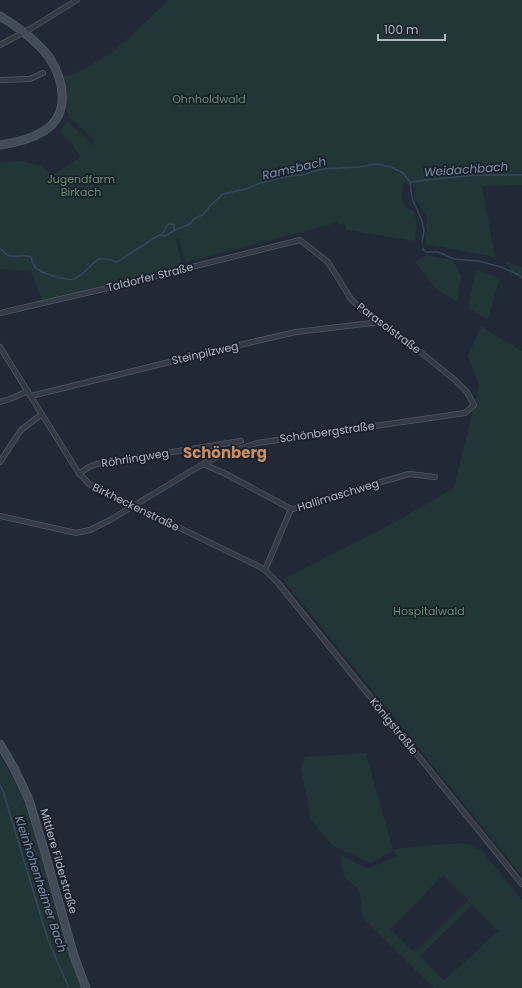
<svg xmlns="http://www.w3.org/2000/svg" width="522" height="988" viewBox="0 0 522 988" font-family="Poppins,sans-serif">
<rect width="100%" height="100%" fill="#202935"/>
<path fill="#233637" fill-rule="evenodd" d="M169 0H522V185L482 186 495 257 425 244 427 216 414 198 415 188 404 182C402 190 400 201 406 207 409 209 412 210 414 213 418 221 416 233 415 241L346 230 345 224H339L337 222H334L332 224 185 262 179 238 176 240 182 266 43 301 31 272 0 269V162L25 161 26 163C37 162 44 168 53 175L81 157 71 143 60 132 67 121 94 146 93 139 69 117 65 106 66 91 63 77 83 70 114 51Z
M426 255 453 260 461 276 457 302 441 292 432 284 415 262Z
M505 262 522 267V278L515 275Z
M476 270 500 278 488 319 468 308Z
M481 326 522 351V876L283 579 388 526 454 488 479 385 468 356Z
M366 753 393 851 371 863 333 846 311 820 301 768 305 757Z
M0 755C10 773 20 791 27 810 49 868 59 930 81 988H0Z
M465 843 482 851 522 900V988H434L363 918 359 889 344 877 340 854 367 869 397 856 394 849 434 845ZM443 875 468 900 415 953 390 929ZM472 905 498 931 444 981 420 956Z"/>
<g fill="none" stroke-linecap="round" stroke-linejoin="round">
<path stroke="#36475d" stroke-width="1.5" d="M410 182 474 175H522
M162 235C165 230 166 221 174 225V229L175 230
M0 248C2 250 5 254 7 255 14 259 23 253 31 257 32 259 32 263 34 266 39 273 66 281 74 279 85 275 90 264 99 259 104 257 111 261 117 262L159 235 165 236 175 230 190 224 194 219 204 214 210 206 223 194 246 189 261 183 288 176 302 175 322 169 359 167 376 164 391 167 403 173 410 182 412 198 422 221 424 231 422 242
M423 248V250L426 252H438L454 259 478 261 501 267 519 275 522 278
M0 785 3 791 48 940 69 988"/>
<defs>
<path id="street" d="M0 45 30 29 77 0
M0 80 30 79 43 73
M0 313 112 287 300 240 328 262 351 299 364 312 382 323 413 346 455 380 467 392 474 405 465 413 257 443 219 456 203 464 110 520 90 530 76 533 0 516
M0 347 78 472 89 484 258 566 265 570 278 583 522 884
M31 396 231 347 296 332 381 322
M0 402 10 399 28 391
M0 462 21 430 42 414
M203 464 226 474 291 509H294L339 494 409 474 435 477
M79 474 89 467 97 464 241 441
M265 570 291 509"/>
<path id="secondary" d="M0 16C18 27 36 40 49 57 64 80 71 114 44 131 31 139 15 143 0 145
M0 744 14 768 29 800 43 846 74 956 86 988"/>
</defs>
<use href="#street" stroke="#515963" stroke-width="6"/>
<use href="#secondary" stroke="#515963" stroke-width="9"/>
<use href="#street" stroke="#343b45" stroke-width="4.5"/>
<use href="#secondary" stroke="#424b58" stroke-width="7"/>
</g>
<g text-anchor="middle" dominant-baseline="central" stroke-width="3.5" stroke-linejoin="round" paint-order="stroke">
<g font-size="11" fill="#679170" stroke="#19202a">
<text x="209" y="99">Ohnholdwald</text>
<text x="81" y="179">Jugendfarm<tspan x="81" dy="13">Birkach</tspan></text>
<text x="429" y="611">Hospitalwald</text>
</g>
<g font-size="11" fill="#aeb6c2" stroke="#19202a">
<text transform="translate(150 277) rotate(-14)">Taldorfer Straße</text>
<text transform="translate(389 328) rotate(37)">Parasolstraße</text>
<text transform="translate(205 353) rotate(-13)">Steinpilzweg</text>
<text transform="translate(327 432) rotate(-8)">Schönbergstraße</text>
<text transform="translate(135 458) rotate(-9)">Röhrlingweg</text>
<text transform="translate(338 495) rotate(-17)">Hallimaschweg</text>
<text transform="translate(136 507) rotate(26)">Birkheckenstraße</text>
<text transform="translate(394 726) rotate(51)">Königsträßle</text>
<text transform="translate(59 861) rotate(74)">Mittlere Filderstraße</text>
</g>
<g font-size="12" font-style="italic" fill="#778eaa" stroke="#19202a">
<text transform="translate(294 168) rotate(-13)">Ramsbach</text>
<text transform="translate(466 169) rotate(-4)">Weidachbach</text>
<text transform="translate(41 884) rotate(72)">Kleinhohenheimer Bach</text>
</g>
<g font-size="15" font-weight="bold" fill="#cc8d5f" stroke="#19202a">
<text x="225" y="452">Schönberg</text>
</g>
</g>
<path d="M378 34v6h67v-6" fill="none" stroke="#aeb6c2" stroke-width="2"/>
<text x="384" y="34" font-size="12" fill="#aeb6c2" stroke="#19202a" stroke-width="3" paint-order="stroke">100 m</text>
</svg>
